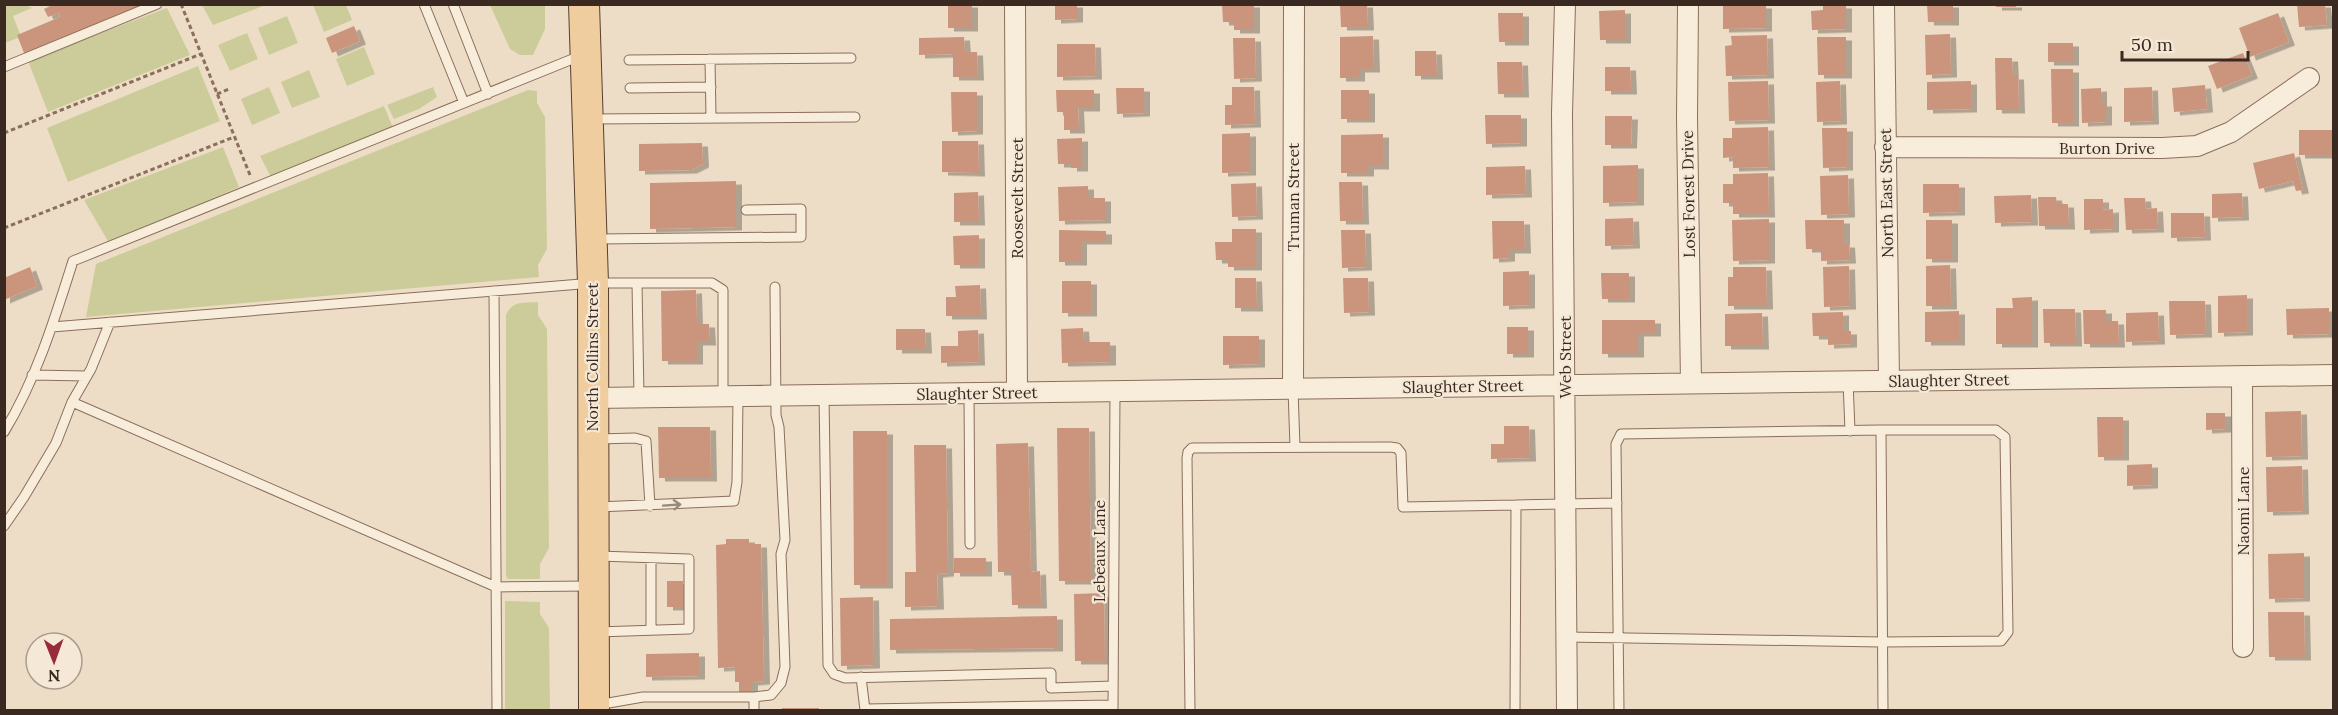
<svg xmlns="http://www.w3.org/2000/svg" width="2338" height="715" viewBox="0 0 2338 715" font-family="Lora,serif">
<defs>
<filter id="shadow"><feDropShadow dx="6" dy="3.5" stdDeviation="0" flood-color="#0004"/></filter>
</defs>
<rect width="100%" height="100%" fill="#eeddc6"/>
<path fill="#cccc9a" d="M5 5H26L32 8 13 16 20 34 17 35 18 38 5 43Z
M202 5H266L213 25Z
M313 5H346L352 20 324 32Z
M490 5H545V29L533 55H520L510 49Z
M167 8 190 55 48 112 28 61Z
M287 16 298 43 269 55 258 28Z
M247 33 258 59 230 71 218 45Z
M364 47 375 74 347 86 336 59Z
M198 66 220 121 68 182 47 128Z
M309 70 320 97 292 108 281 82Z
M269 87 280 113 252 125 241 99Z
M433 87 437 97 419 109 394 119 387 105Z
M528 90 537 91V103L545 117 547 249 538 265 539 277 86 317 96 264Z
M384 106 394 130 272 179 260 156Z
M223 147 239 187 109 243 84 200Z
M538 302V315L547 329 549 548 540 564V579H508L506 576V315C512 300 525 303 538 302Z
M505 601 540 602V614L549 628 550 710H505Z"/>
<path fill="#cb947d" filter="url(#shadow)" d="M54 4H157L26 58 17 35 60 17 59 13 48 17 44 9Z
M948 4H972V28H948Z
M1055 4H1077V19L1055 20Z
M1222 4H1254V30H1234V22H1223Z
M1340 4H1367L1368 27H1341Z
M1927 4H1953V22H1928Z
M1996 4H2016V7H1996Z
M2297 4H2325L2327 25 2299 27Z
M1723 5H1766V28L1723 29Z
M1823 5H1846V29L1812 30 1811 11 1823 10Z
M1625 10V40H1600L1599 11Z
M1498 13H1523V42H1499Z
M2278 13 2289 42 2250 57 2239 28Z
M354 26 360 41 332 53 326 38Z
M1950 34 1951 74 1926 75 1925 35Z
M1767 35 1768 75 1726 76 1725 46 1732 45 1731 36Z
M1373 36 1374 69H1359V78H1340V37Z
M964 37 965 52H977L978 77H953V54L919 55V38Z
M1817 37H1846V75H1818Z
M1233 38H1255L1256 78 1234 79Z
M2048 43H2073V62H2048Z
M1057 44H1095L1096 76 1057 77Z
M1415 51H1436L1437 76H1415Z
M2243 53 2252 75 2217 89 2208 66Z
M1995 58H2012L2013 76H2018L2019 110H1996Z
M1497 62H1522L1523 94H1498Z
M1605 67H1630L1631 91H1605Z
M2051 69H2073V123H2052Z
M1768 81 1769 120 1729 121 1728 82Z
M1840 81 1841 121 1817 122 1816 82Z
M1971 81V109L1927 110V82Z
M2205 85 2207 109 2174 112 2172 88Z
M1232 87H1254L1255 124 1225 125V105H1232Z
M2152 87 2153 121 2124 122V88Z
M1116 88H1144V113L1117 114Z
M2101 88V103H2106V122L2082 123 2081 89Z
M1056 90H1094V108H1078L1079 130H1064V112H1057Z
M1341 90H1369V119H1341Z
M951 92H977V131L952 132Z
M1485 115H1521V143L1486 144Z
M1605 116H1632L1631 145H1605Z
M1768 127 1769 167 1733 168V157L1723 158V138H1732V128Z
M1822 128H1847V167L1823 168Z
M2299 130H2332V155H2299Z
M1250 133V172L1222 173V134Z
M1383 134V166H1368V173H1341V135Z
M1082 138V168H1071V164H1058L1057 139Z
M942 141H978L979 173 942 172Z
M702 143 703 164 691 170 639 171V144Z
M2294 153 2303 190 2296 191 2293 181 2259 189 2253 163Z
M1638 165V202L1603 203V166Z
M1525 166 1526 194 1486 195V167Z
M1768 173 1769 214H1733V203H1723V184H1733V174Z
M1848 175 1849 214 1821 215 1820 176Z
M736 181V227L650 229V183Z
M1339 182H1362L1363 221H1340Z
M1256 183 1257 216 1232 217 1231 184Z
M1923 184H1959V212L1923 213Z
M1088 186V198H1105V220L1059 221 1058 187Z
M978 192 979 222H954V193Z
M2242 193 2243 217 2212 218V194Z
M2031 195 2032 222 1995 223 1994 196Z
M2038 197H2056L2057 204H2068L2069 226H2039Z
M2124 198H2145L2146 209 2157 208 2158 229 2126 230Z
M2084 199H2103V210L2113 209V229L2084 230Z
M2171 213H2204L2205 237 2171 238Z
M1633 218 1634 245 1605 246V219Z
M1769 219V260L1733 261 1732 220Z
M1805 220H1844V244H1849L1850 260 1821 261V249H1806Z
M1926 220H1952V259H1926Z
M1492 221H1524L1525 250H1509V258L1493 259Z
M1232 229H1256V267H1228V260H1216L1215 242H1232Z
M1059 230 1106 231V241H1081V262H1059Z
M1341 230H1365L1366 267 1342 268Z
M979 235V265H954L953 236Z
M1950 265 1951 306H1926V266Z
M1849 266 1850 306 1824 307 1823 267Z
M30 267 37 286 4 300V278Z
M1733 267H1766L1767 306H1728V277H1733Z
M1529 271V305L1503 306V272Z
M1601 273H1629V299H1602Z
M1235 278H1256L1257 308H1235Z
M1343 278H1368L1369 312 1344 313Z
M1062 281H1091V313H1062Z
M980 285 981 316H946V297H956L955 286Z
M696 290 697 324H709L710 342H697V361H662L661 291Z
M2247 295V332L2218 333V296Z
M2032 297V344H1996V308H2013L2012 298Z
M2169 301H2205L2206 334 2170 335Z
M2329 308V334L2287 335 2286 309Z
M2043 309H2075L2076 343H2044Z
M2083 310H2106V321H2118L2119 344H2084Z
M1959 311V342H1925V312Z
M1843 312V331H1851V344L1828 345V336H1813L1812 313Z
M2158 312 2159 341 2126 342V313Z
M1762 313 1763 346H1725V314Z
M1602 320H1655V333H1638V354H1602Z
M1507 327H1528V354H1507Z
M1083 328 1084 342H1110V362L1062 363 1061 329Z
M896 329H925L926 350H896Z
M978 330 979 362 941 363V346H958V331Z
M1223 336H1259V364L1223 365Z
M2301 411 2302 456 2266 457 2265 412Z
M2206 413H2225V429L2206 430Z
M2097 417H2123V457H2098Z
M1504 426H1529L1530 458 1491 459V444H1504Z
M658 427H710L711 478H659Z
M1057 428H1089L1091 581H1059Z
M853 431H887V585H854Z
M1028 443 1031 572 1040 571 1041 605H1012L1011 572H998L996 444Z
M914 445H946L948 573 937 574 938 606 905 607V572H916Z
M2152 464V485L2127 486V465Z
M2302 466 2303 511 2267 512 2266 467Z
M726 539H749V544H761L764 681 752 682V692H739V682H735V667L718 668 716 545 726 544Z
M2304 553V598L2269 599 2268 554Z
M954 558H986V573H954Z
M667 581H683V607H667Z
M1104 593 1105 661H1075L1074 594Z
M873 597 874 665 841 666 840 598Z
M2268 612H2304L2305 657H2269Z
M1057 616V648L890 650V619Z
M699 653V676L646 677V654Z
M782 708H819V710H782Z"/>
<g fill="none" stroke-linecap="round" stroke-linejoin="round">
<defs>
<path id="service" d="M424 4 464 103
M453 4 488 94
M710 59 711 118
M629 60 851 58
M4 67 157 4
M630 88 711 87
M592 119 855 117
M596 239 801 237V209L746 210
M637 283 639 397
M494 291 497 710
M52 327 593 283H712L723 290V396
M32 375 86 376
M1848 381 1850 431
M1293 389 1295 447
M969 393 970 544
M824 395 828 665 834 674 845 678 1051 673V688L1113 686
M72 402 496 587 591 586
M4 432C36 380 55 318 73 261L580 56
M598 439 635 438 646 441 650 506
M598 507 734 501 737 482 738 396
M4 526 24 497 56 443 72 402 91 369 110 322
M651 558V630
M597 632 689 629V559L598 556
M1566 637 1882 642 2001 641 2008 632 2005 437 1996 430H1881
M861 677 865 710
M754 697 771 695 781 683 785 667 781 554 785 540 779 427 776 415 775 287
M597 705 643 697H754V710
M865 709 1113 705
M1113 710 1115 391
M1190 710 1187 458 1188 452 1192 448 1390 447 1397 448 1401 453 1403 507 1516 505
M1515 710 1516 505 1617 503
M1619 710 1616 444 1621 434 1881 430 1883 710"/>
<path id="minor" d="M1015 4 1017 392
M1565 4 1562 113 1567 710
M1688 4 1687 118 1691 383
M1884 4 1889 381
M1885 147 2162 148 2197 146 2231 132 2309 78
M2242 376 2243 647
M1293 389 1294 4
M593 398 2334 375"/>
<path id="primary" d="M584 4 593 283 594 710"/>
</defs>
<use href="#service" stroke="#896f5c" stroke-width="11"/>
<use href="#minor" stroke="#896f5c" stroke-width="22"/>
<use href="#primary" stroke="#573e30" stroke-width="32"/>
<path stroke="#896f5c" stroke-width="3" stroke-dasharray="4.5 3" stroke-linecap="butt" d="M181 4 250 175
M217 94 229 89
M4 133 201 54
M4 228 234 137"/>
<use href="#service" stroke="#f8ecda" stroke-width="9"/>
<use href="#minor" stroke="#f8ecda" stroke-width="20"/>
<use href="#primary" stroke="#f0cd9f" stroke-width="30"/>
</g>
<defs><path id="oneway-shaft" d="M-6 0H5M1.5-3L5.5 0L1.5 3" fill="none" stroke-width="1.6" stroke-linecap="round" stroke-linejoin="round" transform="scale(1.5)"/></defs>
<use stroke="#988a7d" href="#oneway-shaft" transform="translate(672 505) rotate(-4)"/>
<g text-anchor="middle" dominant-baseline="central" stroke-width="4.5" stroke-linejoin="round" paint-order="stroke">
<g font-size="16" fill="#392920" stroke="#f5e8d6">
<text x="2107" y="148">Burton Drive</text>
<text transform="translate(1886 193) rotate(-91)">North East Street</text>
<text transform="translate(1688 194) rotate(-91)">Lost Forest Drive</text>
<text transform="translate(1293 197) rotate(-90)">Truman Street</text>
<text transform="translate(1017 198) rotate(-90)">Roosevelt Street</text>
<text transform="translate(592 357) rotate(-90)">North Collins Street</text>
<text transform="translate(1565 357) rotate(-90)">Web Street</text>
<text transform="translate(1949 380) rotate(-1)">Slaughter Street</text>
<text transform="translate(1463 386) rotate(-1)">Slaughter Street</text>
<text transform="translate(977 393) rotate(-1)">Slaughter Street</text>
<text transform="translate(2243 511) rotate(-90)">Naomi Lane</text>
<text transform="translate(1099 551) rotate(-90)">Lebeaux Lane</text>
</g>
</g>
<rect width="2338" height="715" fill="none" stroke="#392920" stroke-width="12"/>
<g transform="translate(54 661) rotate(179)"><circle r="28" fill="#f5e8d6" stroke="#aa9c8d" stroke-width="1.5"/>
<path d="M0-4.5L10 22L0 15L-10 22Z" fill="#972d3a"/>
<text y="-9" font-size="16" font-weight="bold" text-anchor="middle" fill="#392920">N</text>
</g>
<path d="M2122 51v9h126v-9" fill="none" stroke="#392920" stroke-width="3"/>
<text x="2131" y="51" font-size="18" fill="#392920" stroke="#f5e8d6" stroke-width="4.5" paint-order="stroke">50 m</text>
</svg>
